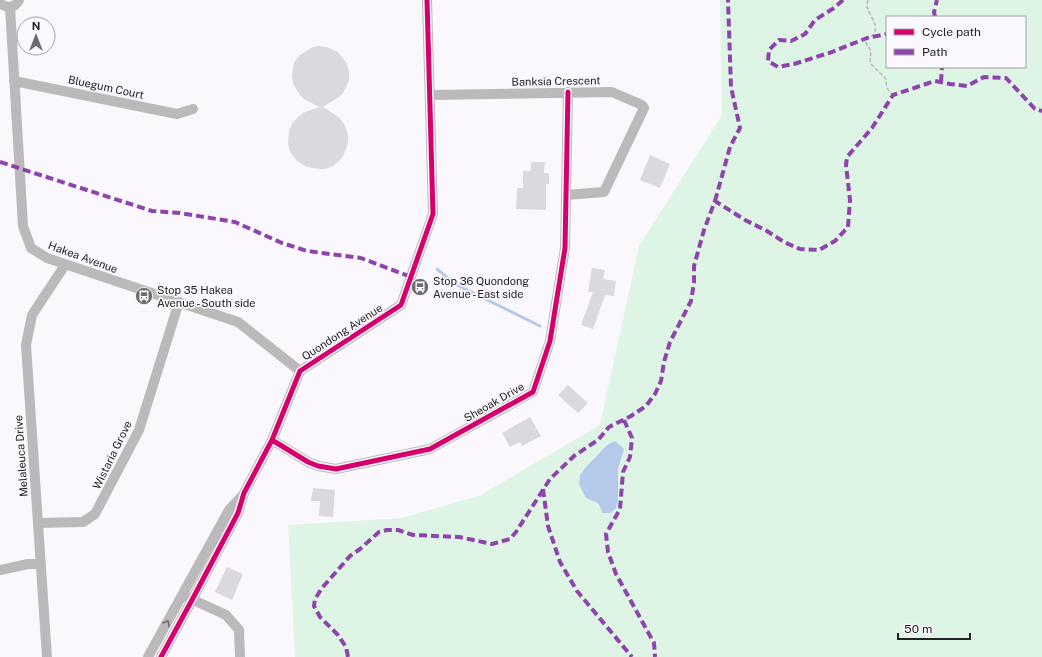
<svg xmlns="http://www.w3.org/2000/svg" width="1042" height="657" viewBox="0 0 1042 657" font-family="'Public Sans',sans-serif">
<rect width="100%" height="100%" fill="#faf8fc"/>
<path fill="#def5e5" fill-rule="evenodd" d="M720 0H1042V657H295L288 525 402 518 481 495 600 425 639 246 722 115ZM887 17H1025V67H887Z"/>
<path fill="#b5caeb" d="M615 441 624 449 618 469V499L616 508 611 513H603L598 503 586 498 579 484 580 475 586 467 607 445Z"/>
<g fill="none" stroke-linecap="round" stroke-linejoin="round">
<path stroke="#b5caeb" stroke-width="3" d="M437 269 455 284 540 326"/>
</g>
<path fill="#dbd9dd" d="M317 46 327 47 338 52 346 62 348 67 349 74V81L343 93 339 97 323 107 337 116 342 121 345 126 348 135V142L346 149 343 156 339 161 333 166 325 169H318L307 167 297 161 293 156 289 149 288 142 289 131 292 124 297 118 303 113 319 107 304 99 300 95 293 84 292 76 293 66 295 61 300 55 311 48Z
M650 155 670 164 660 188 640 180Z
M531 162H545L544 173H549V184H546V210L516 209 517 188H523V171H531Z
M592 268 605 270 603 279 616 281 614 296 605 295 593 329 581 325 593 292H588Z
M568 385 588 403 578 413 558 395Z
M530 417 541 436 522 446 520 442 510 447 502 433Z
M313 488 335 490 333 517 319 516 320 501H311Z
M227 567 243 574 232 600 215 592Z"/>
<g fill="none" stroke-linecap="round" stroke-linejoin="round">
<path stroke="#b9b7b9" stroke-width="1.5" stroke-dasharray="4 2" stroke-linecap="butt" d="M868 0C867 3 866 6 868 9 870 17 881 28 872 36 871 37 869 37 867 38L866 43 871 51 870 61 871 64 886 79C886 86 887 90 893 95"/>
<path stroke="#bbb9ba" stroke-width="10" d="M0 3C7 9 15 8 19 0
M10 7 23 226 31 248 47 258 238 322 300 371
M14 81 177 114 193 109
M430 95 612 92 642 105 644 108 604 192 566 195
M272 440 308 462 318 466 336 469 430 449 533 392 550 341 565 248 568 92
M38 523 83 522 95 514 139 430 179 302
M0 570 28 564H41
M187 597 226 615 239 630 240 657
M47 657 26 345 32 315 65 265
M148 657 229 510 242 496
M161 657 192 600 238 513 244 493 272 440 300 371 401 305 433 214 427 0"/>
<path stroke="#8e44ad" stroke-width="4" stroke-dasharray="8 4" stroke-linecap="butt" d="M843 0 834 8 815 20 805 34 791 41 779 40 769 50 768 61 778 67 794 64 832 52 867 38 887 34
M935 17 934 12 937 0
M941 82 942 67
M0 162 152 211 180 213 235 222 282 243 307 251 361 258 411 277
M715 201 730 147 740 128 731 87 728 0
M624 420 632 438 630 457 623 472 620 509 606 534 608 552 616 574 654 643 655 657
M543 489 548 526 560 562 577 591 632 657
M348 657 346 647 338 635 320 617 314 606 315 599 322 588 350 556 360 549 379 532 387 530H398L413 535 459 537 492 544 510 539 516 532 550 479 574 456 598 440 609 427 631 416 646 406 655 394 661 381 664 362 670 342 691 301 694 283V266L704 230 715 201 745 220 767 231 784 242 800 249 819 250 835 241 848 227 850 200 846 165 847 157 872 128 893 95 935 81 950 84 967 86 984 77 1006 78 1035 109 1042 111"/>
<defs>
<path id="cycleway" d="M272 440 308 462 318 466 336 469 430 449 533 392 550 341 565 248 568 92
M161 657 192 600 238 513 244 493 272 440 300 371 401 305 433 214 427 0"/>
</defs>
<use href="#cycleway" stroke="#faf7fd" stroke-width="8"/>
<use href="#cycleway" stroke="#d6006c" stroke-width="5"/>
</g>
<defs><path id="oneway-chevron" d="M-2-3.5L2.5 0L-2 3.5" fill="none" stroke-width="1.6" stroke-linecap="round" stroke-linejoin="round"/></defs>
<use stroke="#6f6d70" href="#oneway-chevron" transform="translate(167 623) rotate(-61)"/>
<defs>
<symbol id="bus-disc" viewBox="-11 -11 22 22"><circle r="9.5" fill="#6e6c70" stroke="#faf7fd"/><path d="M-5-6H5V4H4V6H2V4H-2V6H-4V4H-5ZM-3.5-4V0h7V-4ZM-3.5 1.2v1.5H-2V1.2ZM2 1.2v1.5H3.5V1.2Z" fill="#fff"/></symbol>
</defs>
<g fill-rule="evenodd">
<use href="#bus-disc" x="410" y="277" width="20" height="20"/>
<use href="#bus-disc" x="134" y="286" width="20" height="20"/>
</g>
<g text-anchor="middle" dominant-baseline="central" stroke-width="3.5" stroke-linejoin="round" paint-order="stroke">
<g font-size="11" fill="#232125" stroke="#faf7fd">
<text transform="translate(556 81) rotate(-1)">Banksia Crescent</text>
<text transform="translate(106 87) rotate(12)">Bluegum Court</text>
<text transform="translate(83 257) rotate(20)">Hakea Avenue</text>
<text transform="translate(342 332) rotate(-33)">Quondong Avenue</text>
<text transform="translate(494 402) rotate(-30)">Sheoak Drive</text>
<text transform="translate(112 455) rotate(-64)">Wistaria Grove</text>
<text transform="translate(21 456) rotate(-94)">Melaleuca Drive</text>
</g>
<g font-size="11" fill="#232125" stroke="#faf7fd" text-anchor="start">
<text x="433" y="281">Stop 36 Quondong<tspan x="433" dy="13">Avenue - East side</tspan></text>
<text x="157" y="290">Stop 35 Hakea<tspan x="157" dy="13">Avenue - South side</tspan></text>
</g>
</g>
<rect x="886" y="16" width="140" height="52" fill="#faf7fd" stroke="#a4a1a7"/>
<rect x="894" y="29" width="20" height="6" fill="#d6006c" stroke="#a4a1a7"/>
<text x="922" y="36" font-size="12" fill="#232125">Cycle path</text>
<rect x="894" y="49" width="20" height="6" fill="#8e44ad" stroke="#a4a1a7"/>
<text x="922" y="56" font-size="12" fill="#232125">Path</text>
<g transform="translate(36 36)"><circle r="19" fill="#faf7fd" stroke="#a4a1a7"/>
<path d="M0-3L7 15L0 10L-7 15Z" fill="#6e6c70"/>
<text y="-6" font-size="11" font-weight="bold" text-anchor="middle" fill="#232125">N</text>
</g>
<path d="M898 633v6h72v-6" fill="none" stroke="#232125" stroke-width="2"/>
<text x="904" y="633" font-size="12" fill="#232125" stroke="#faf7fd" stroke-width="3" paint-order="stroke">50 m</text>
</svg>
